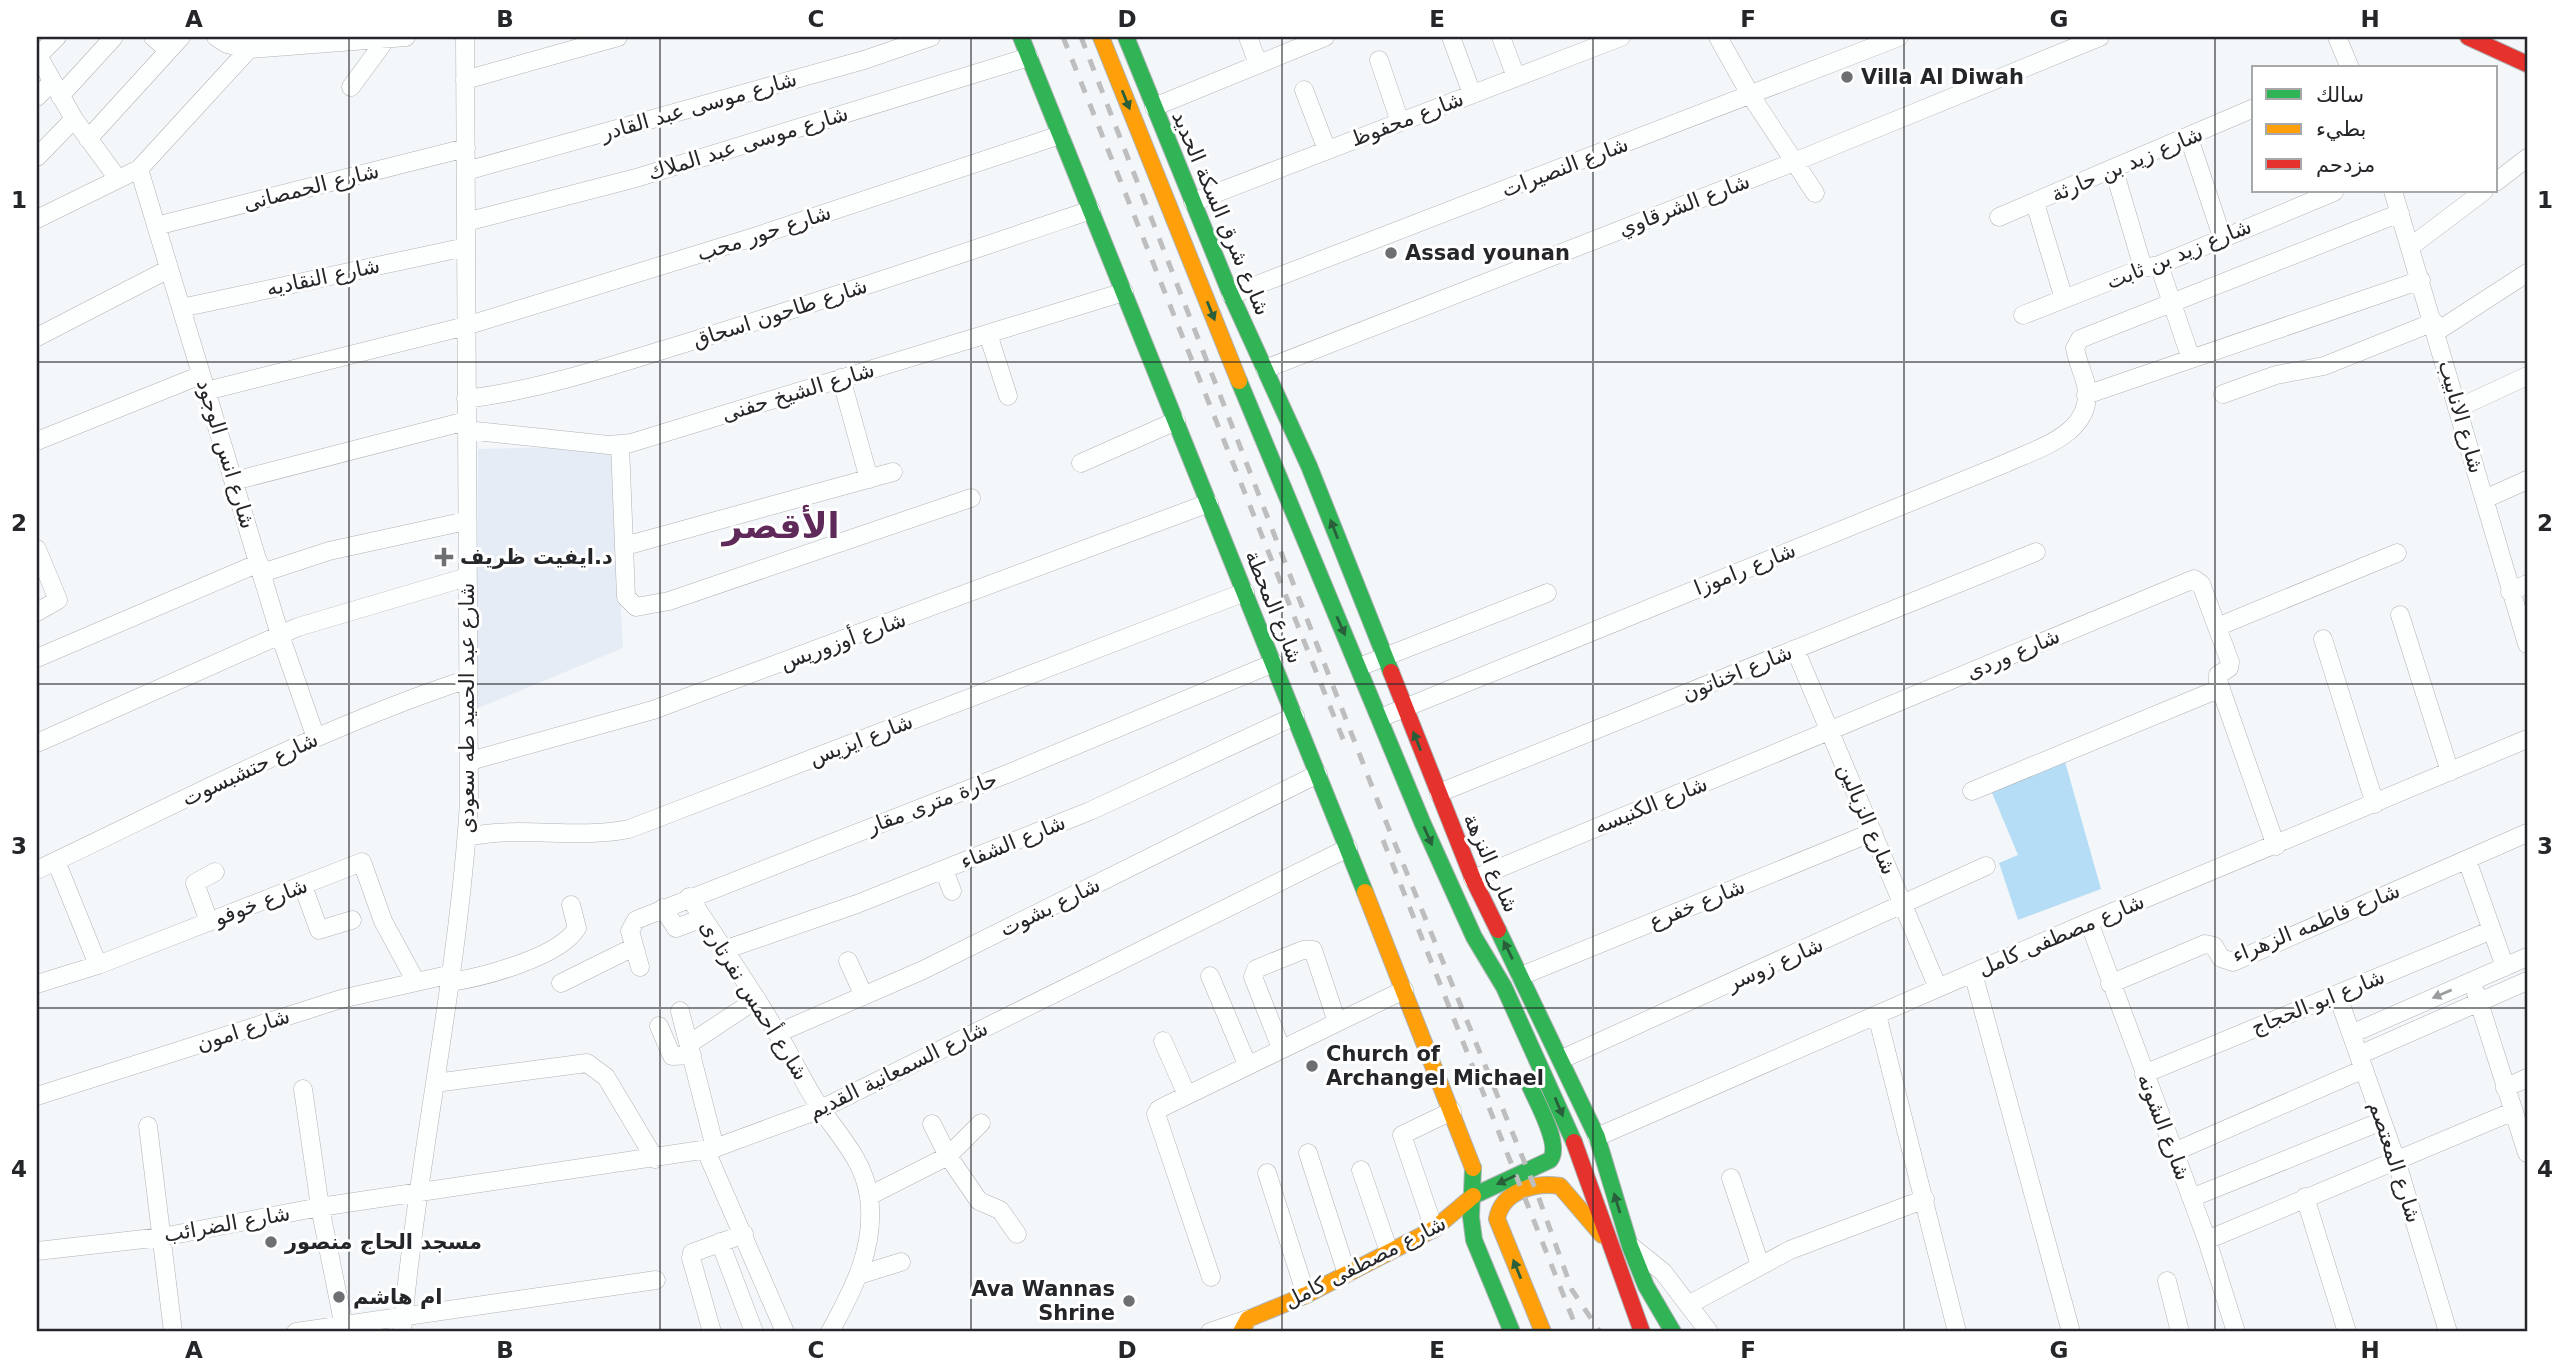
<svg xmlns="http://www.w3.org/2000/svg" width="2564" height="1369" viewBox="0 0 2564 1369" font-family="'DejaVu Sans','Noto Naskh Arabic',sans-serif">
<rect width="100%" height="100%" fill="#f4f7fa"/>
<path fill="#e6ecf5" d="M612 446 623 648 476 709 478 449Z"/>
<path fill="#b5ddf6" d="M2064 758 2101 889 2018 920 1999 863 2018 855 1990 788Z"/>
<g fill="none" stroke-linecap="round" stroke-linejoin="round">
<defs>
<path id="street" d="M153 37 168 50
M216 37 227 44 249 49 406 37
M1248 37 1258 64
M1451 37 1472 94
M1501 37 1516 77
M1718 37 1751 96 1815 193
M2337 37 2350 68
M37 54 74 119 118 179
M38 56 57 37
M1379 60 1400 122
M465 80 618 37
M351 87 387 38
M1304 90 1327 150
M60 96 114 37
M37 97 52 82
M1154 107 1325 37
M2189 138 2222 237
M88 139 181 37
M37 157 74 119
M139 169 280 635 316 738
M2114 170 2143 268
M466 171 864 60 931 37
M2496 182 2527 158
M2393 191 2527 644
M1193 202 1621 37
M2035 203 2064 299
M1999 217 2254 108
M37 219 139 169 260 37
M466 222 636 178 1029 57
M156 226 466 148
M2410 247 2484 191
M2159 265 2191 359
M1231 295 1899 37
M181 308 466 247
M2023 315 2143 268 2159 265 2334 192
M2436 332 2527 273
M988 334 1008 396
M37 337 169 269
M1265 369 1794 162 2100 37
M841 378 869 479
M206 391 466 326 757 236 1060 135
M2223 394 2276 375 2324 366 2434 322
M2086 395 2421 280
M466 399C545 389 617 364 692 341 826 300 958 255 1091 210
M2458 408 2527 376
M466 430 609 445 631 443 1124 292
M37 441 201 375
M620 444 626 597 636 607 669 601 971 498
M1081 463 1176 421
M234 481 466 421
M2485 499 2527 480
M625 546 893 472
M37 549 58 600 37 612
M262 573 329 551 466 521
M2510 592 2527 584
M2400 615 2450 772
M2217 627 2397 553
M2323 639 2375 804
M1795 649 1938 988
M37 658 259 563
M1359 667 1547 593
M1380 718 2004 464C2038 448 2095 434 2086 385 2083 372 2077 361 2075 348L2080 339 2400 213
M37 743 298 627 467 577
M470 761 653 710 1209 503
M1972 791 2221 688
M1439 793 2036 552
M467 837C524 825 573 840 629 829L1245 592
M2467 860 2505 967
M56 861 98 965
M37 870C179 803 319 728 468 679
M944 870 952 891
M1473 879 2194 579 2201 584 2230 662 2229 668 2218 675V681L2276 846
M303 886 319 930 352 920
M689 897C718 941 749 985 776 1031 792 1056 804 1085 821 1109 840 1137 864 1161 869 1197 876 1247 853 1290 830 1332
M663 908 676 928 703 918
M209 922 195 883 215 872
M2089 922 2207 1240 2236 1332
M724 950 857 904 1090 811 1295 716
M848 961 864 996
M640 967 630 931 636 920 1007 774 1274 663
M1973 973 2071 1332
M1210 976 1247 1064
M1521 976 1873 832
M451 982C483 977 560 957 577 928L571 905
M561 983 634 947
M37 984 98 965 362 862 383 921 415 980
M2110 984 2205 944 2214 946 2221 958 2233 962 2527 833
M2476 993 2527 1153
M2337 994 2396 1160 2448 1332
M680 1011 715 1148
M1877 1015 1957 1332
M659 1026 672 1056 692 1055
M778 1033 923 970 1318 774
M2351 1034 2527 957
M1163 1041 1186 1093
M689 1044 757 999
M1281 1048 1253 977 1256 969 1303 950H1313L1337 1022
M2359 1055 2527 981
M1562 1059 1986 866
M2144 1074 2492 930
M435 1083 587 1063 606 1077 655 1159
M2505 1088 2527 1078
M303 1089 320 1207 344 1327
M37 1096 341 999 452 974
M932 1124 948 1156 979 1201 1000 1210 1017 1234
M148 1126 173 1332
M1597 1137 2089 922 2527 739
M706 1151 785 1332
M2174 1152 2364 1069
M1308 1153 1347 1274
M1361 1170 1389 1252
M1267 1173 1306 1295
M1731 1178 1760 1265
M869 1196 948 1156 981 1123
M2305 1197 2347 1332
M2191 1198 2382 1121
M1434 1229 1402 1135 1452 1111
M2207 1240 2514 1111
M720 1242 754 1332
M1632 1247 1663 1272 1709 1332
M37 1251 162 1237 320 1207 715 1148 821 1109 1348 848
M859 1275 901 1262
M1211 1277 1156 1114 1159 1109 1404 990
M2167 1281 2180 1332
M1690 1304 1790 1250 1925 1199
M296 1332 656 1280
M402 1332C418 1155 458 980 469 802L465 37
M712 1332 691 1258 692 1253 744 1234
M1210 1332 1248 1319"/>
<path id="fast" d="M1021 37 1365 892
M1126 37 1231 295 1309 466 1391 672
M1239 381 1423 824 1474 937 1504 987 1574 1142
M1498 930 1597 1137 1630 1246 1646 1286 1673 1332
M1473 1168 1471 1217 1474 1240 1512 1332
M1473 1196 1550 1160C1562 1145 1537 1103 1530 1086"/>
<path id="slow" d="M1101 37 1239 381
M1365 892 1473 1168
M1241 1332 1248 1319 1306 1295 1434 1229 1473 1196
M1543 1332 1497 1219C1502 1191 1535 1182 1560 1186L1602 1235"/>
<path id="jam" d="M2468 37 2527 64
M1391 672 1473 879 1498 930
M1574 1142 1642 1332"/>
</defs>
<use href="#street" stroke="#b0b3b5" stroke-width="19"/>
<use href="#fast" stroke="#b0b3b5" stroke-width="18"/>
<use href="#slow" stroke="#b0b3b5" stroke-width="18"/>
<use href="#jam" stroke="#b0b3b5" stroke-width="18"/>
<use href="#street" stroke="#fdfefe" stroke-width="18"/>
<use href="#fast" stroke="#30b455" stroke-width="16"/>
<use href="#slow" stroke="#ff9f0a" stroke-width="16"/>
<use href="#jam" stroke="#e5322d" stroke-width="16"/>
<path stroke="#bebebf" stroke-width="5" stroke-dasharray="12 12" stroke-linecap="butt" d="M1063 37 1347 749
M1081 37 1380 807 1537 1193 1572 1290 1600 1332
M1383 840 1578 1332"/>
</g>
<defs><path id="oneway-solid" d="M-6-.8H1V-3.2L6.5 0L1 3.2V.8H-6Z" transform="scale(1.75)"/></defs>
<g fill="#295f3b">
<use href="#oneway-solid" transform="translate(1126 100) rotate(68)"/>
<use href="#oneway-solid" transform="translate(1211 311) rotate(68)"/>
<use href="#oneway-solid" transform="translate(1334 529) rotate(-111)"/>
<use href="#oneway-solid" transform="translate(1341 626) rotate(66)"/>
<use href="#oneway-solid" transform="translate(1417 741) rotate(-112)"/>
<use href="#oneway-solid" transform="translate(1428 836) rotate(66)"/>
<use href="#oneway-solid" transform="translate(1508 950) rotate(-116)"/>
<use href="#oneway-solid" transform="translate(1559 1107) rotate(67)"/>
<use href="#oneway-solid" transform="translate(1506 1180) rotate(155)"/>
<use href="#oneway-solid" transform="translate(1617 1203) rotate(-107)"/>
<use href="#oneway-solid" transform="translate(1517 1269) rotate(-112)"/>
</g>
<use fill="#9b9d9e" href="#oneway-solid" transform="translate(2442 994) rotate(157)"/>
<path fill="none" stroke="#242629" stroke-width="2" stroke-opacity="0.55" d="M349 37V1332M660 37V1332M971 37V1332M1282 37V1332M1593 37V1332M1904 37V1332M2215 37V1332M37 362H2527M37 684H2527M37 1008H2527"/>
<g fill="#6d6f72" stroke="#fff" stroke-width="2.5">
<circle cx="1847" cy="77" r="7"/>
<circle cx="1391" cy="253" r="7"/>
<path d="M440.5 546.5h7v7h7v7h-7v7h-7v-7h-7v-7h7z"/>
<circle cx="1312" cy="1066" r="7"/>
<circle cx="271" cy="1242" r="7"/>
<circle cx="339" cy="1297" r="7"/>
<circle cx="1129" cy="1301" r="7"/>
</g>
<g text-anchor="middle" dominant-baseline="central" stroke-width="6" stroke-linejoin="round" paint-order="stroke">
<g font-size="21" font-weight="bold" fill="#242629" stroke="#fff" text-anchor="start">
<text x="1861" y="77">Villa Al Diwah</text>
<text x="1405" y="253">Assad younan</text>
<text x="460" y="557">د.ايفيت ظريف</text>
<text x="1326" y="1054">Church of<tspan x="1326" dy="24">Archangel Michael</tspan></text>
<text x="285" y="1242">مسجد الحاج منصور</text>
<text x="1115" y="1289" text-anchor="end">Ava Wannas<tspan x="1115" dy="24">Shrine</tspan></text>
<text x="353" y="1297">ام هاشم</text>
</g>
<g font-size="21" fill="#242629" stroke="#fff">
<text transform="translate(699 106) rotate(-16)">شارع موسى عبد القادر</text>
<text transform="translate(1407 119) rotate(-21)">شارع محفوظ</text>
<text transform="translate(748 143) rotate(-17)">شارع موسى عبد الملاك</text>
<text transform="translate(2127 164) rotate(-23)">شارع زيد بن حارثة</text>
<text transform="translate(1565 167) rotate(-21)">شارع النصيرات</text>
<text transform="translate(311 187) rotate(-14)">شارع الحمصانى</text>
<text transform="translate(1684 205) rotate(-21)">شارع الشرقاوي</text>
<text transform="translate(1221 213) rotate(67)">شارع شرق السكة الحديد</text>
<text transform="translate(764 233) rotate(-18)">شارع حور محب</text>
<text transform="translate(2179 254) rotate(-22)">شارع زيد بن ثابت</text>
<text transform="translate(323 277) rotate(-12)">شارع النقاديه</text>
<text transform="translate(780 313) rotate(-18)">شارع طاحون اسحاق</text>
<text transform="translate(798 392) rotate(-17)">شارع الشيخ حفنى</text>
<text transform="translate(2461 417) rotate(74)">شارع الانابيب</text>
<text transform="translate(226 454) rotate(73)">شارع انس الوجود</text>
<text transform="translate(1745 569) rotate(-22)">شارع راموزا</text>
<text transform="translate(1274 607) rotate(68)">شارع المحطة</text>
<text transform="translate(843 641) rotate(-20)">شارع أوزوريس</text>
<text transform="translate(2013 654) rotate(-23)">شارع وردى</text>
<text transform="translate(1737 673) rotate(-22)">شارع اخناتون</text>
<text transform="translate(467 708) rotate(-90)">شارع عبد الحميد طه سعودى</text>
<text transform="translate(861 740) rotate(-21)">شارع ايزيس</text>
<text transform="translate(250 769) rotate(-25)">شارع حتشبسوت</text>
<text transform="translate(932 803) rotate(-21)">حارة مترى مقار</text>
<text transform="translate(1651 805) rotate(-22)">شارع الكنيسه</text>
<text transform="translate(1867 819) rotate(67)">شارع الزبالين</text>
<text transform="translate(1013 842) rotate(-22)">شارع الشفاء</text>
<text transform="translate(1491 863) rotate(66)">شارع النزهة</text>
<text transform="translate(261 902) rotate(-21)">شارع خوفو</text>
<text transform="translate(1697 904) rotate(-22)">شارع خفرع</text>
<text transform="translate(1050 907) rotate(-26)">شارع بشوت</text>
<text transform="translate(2316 923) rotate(-22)">شارع فاطمه الزهراء</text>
<text transform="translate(2061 935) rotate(-23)">شارع مصطفى كامل</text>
<text transform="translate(1775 964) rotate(-24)">شارع زوسر</text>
<text transform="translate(754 1000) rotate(58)">شارع أحمس نفرتارى</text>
<text transform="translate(2318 1002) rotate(-22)">شارع ابو الحجاج</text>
<text transform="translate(243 1030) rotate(-18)">شارع امون</text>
<text transform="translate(898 1070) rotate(-26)">شارع السمعانية القديم</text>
<text transform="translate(2164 1127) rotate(69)">شارع الشونه</text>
<text transform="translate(2395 1162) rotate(72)">شارع المعتصم</text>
<text transform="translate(227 1224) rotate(-10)">شارع الضرائب</text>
<text transform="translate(1365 1262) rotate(-27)">شارع مصطفى كامل</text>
</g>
<g font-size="35" font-weight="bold" fill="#5f2a59" stroke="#fff">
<text x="781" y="526">الأقصر</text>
</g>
</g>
<rect width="2564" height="1369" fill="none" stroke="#ffffff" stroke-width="77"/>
<rect x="2252" y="66" width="245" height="126" fill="#ffffff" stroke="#a7a8a9" stroke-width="2"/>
<rect x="2266" y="89" width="35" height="10" fill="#30b455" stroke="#a7a8a9" stroke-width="2"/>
<text x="2316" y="102" font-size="21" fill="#242629">سالك</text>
<rect x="2266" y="124" width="35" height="10" fill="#ff9f0a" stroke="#a7a8a9" stroke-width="2"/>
<text x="2316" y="136" font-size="21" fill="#242629">بطيء</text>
<rect x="2266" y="159" width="35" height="10" fill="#e5322d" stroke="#a7a8a9" stroke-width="2"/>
<text x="2316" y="172" font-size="21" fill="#242629">مزدحم</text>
<rect x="38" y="38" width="2488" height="1292" fill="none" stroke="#242629" stroke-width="2.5"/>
<g font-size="23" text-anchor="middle" font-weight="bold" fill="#242629">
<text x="194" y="27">A</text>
<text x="505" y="27">B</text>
<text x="816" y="27">C</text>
<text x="1127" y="27">D</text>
<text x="1437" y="27">E</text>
<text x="1748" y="27">F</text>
<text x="2059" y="27">G</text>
<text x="2370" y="27">H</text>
<text x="19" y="208">1</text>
<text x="2545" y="208">1</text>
<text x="19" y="531">2</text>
<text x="2545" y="531">2</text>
<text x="19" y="854">3</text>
<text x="2545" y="854">3</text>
<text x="19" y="1177">4</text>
<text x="2545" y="1177">4</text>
<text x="194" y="1358">A</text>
<text x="505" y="1358">B</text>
<text x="816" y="1358">C</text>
<text x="1127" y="1358">D</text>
<text x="1437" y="1358">E</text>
<text x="1748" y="1358">F</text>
<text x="2059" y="1358">G</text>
<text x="2370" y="1358">H</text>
</g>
</svg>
